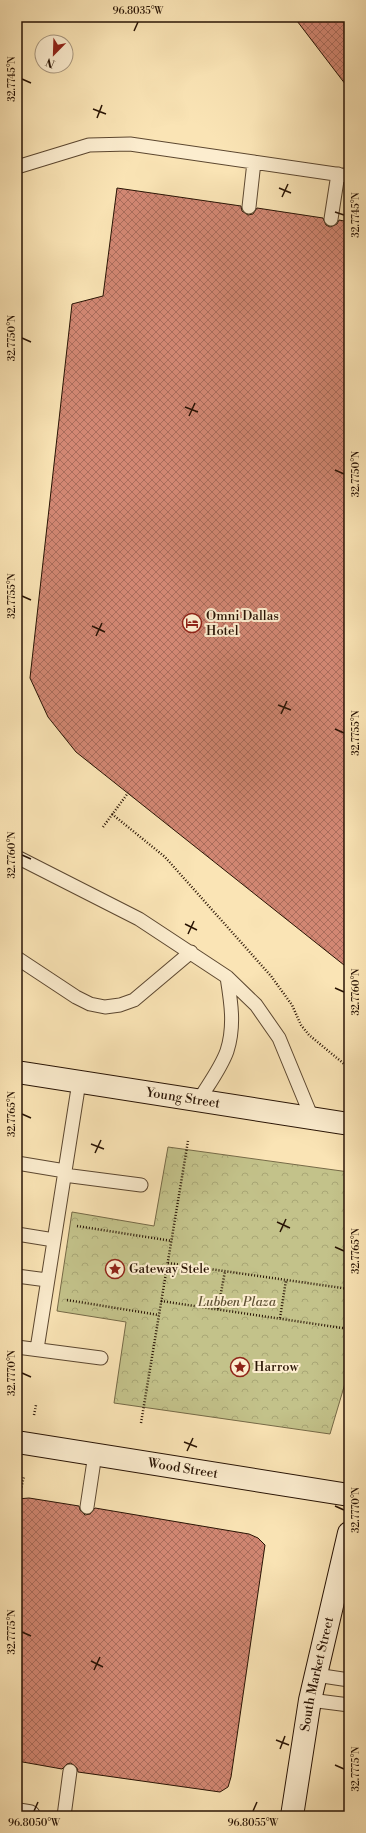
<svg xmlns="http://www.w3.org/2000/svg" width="366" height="1833" viewBox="0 0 366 1833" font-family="'Libre Bodoni',serif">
<defs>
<pattern id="forest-crowns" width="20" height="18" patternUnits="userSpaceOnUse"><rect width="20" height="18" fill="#c3c28a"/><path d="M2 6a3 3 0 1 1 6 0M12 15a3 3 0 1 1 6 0" fill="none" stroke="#a8a675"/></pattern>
<pattern id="building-cross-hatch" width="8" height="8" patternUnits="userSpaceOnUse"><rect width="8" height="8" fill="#d28773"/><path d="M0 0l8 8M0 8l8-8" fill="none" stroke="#aa6d5c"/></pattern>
</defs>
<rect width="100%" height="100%" fill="#fae4b5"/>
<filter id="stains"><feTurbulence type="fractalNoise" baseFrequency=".005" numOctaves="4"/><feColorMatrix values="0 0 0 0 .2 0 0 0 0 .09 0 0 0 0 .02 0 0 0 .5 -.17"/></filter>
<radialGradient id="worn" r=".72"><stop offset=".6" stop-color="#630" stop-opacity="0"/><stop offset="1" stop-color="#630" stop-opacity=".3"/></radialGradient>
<path fill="url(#forest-crowns)" stroke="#766a47" d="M168 1147 349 1172V1370L330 1434 114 1403 126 1322 57 1311 72 1212 154 1226Z"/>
<path fill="url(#building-cross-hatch)" stroke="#281304" d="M294 17H349V89Z
M117 188 241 206 242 211 248 215 253 214 257 208 323 218 326 225 330 227 337 224 339 220 349 222V969L76 752 48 717 30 678 72 304 103 296Z
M29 1498 79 1506 80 1510 85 1515 90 1514 95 1508 249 1534 258 1538 265 1545 231 1777 228 1787 220 1792 78 1772 77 1768 71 1763 67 1764 62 1769 17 1761V1499Z"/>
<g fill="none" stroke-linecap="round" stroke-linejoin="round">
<defs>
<path id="lane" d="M17 167 89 145 130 144 349 176
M249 207 254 162
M331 219 338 174
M17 857 139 919 227 977 256 1005 279 1038 312 1118
M17 958 76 997 90 1004 105 1007 120 1005 134 1000 191 952
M199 1100C208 1085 221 1068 227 1051 235 1026 231 1002 227 977
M17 1163 65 1171
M64 1175 141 1185
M17 1234 54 1240
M17 1276 47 1280
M17 1347 101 1358
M37 1349 79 1082
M87 1507 95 1454
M316 1675 349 1680
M310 1700 349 1705
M64 1816 70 1771"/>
<path id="street" d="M17 1814 29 1816"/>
<g id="secondary">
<path id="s1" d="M17 1072 349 1124"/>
<path id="s2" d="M17 1442 349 1495"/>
<path id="s3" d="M292 1816 310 1700 349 1533"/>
</g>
</defs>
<use href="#lane" stroke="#5c4730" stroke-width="15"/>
<use href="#street" stroke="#5c4730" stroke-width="24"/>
<use href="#secondary" stroke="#281304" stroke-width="24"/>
<path stroke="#281304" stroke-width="2.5" stroke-dasharray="1 2" stroke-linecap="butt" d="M112 814 165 857 271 976 292 1005 301 1025 309 1035 349 1068
M103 827 128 793
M77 1226 172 1241
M168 1263 349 1289
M67 1300 159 1315
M161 1301 349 1329
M218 1309 225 1271
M280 1318 286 1280
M34 1415 36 1405
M141 1423 188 1141
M17 1488 21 1489 24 1476"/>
<use href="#lane" stroke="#fcedcf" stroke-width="13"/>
<use href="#street" stroke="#fcedcf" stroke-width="22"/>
<use href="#secondary" stroke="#fcedcf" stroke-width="22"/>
</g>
<path fill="none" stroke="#281304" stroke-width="1.5" d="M134 31 138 22M22 79 31 83M93 109 106 114M97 118 102 105M279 188 291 193M282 197 288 184M335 212 344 215M22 338 31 342M185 407 198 412M189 416 195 403M335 470 344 474M22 596 31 600M92 626 105 632M96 636 102 623M278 705 291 710M281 714 287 701M335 729 344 733M22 855 31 859M185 924 197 930M188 934 194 921M335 988 344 992M22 1114 31 1118M91 1144 104 1149M95 1153 101 1140M277 1222 290 1228M280 1232 286 1219M335 1247 344 1251M22 1373 31 1377M184 1442 197 1447M187 1451 193 1438M335 1506 344 1510M22 1632 31 1636M91 1661 103 1667M94 1670 100 1657M276 1740 289 1745M280 1749 285 1736M335 1765 344 1769M34 1811 38 1802M253 1811 257 1802"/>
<defs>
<symbol id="hotel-ring" viewBox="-11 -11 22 22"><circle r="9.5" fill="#fcedcf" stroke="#8f2418" stroke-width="1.5"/><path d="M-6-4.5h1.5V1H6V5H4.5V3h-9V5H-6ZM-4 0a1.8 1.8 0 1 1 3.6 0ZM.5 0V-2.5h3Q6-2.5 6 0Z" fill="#8f2418"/></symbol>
<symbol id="sight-ring" viewBox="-11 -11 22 22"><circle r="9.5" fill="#fcedcf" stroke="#8f2418" stroke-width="1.5"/><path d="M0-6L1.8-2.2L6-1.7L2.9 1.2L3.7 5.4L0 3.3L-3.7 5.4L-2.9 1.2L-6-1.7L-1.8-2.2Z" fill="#8f2418"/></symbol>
</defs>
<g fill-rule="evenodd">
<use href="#hotel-ring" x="181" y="612" width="22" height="22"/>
<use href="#sight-ring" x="104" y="1258" width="22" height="22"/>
<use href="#sight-ring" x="229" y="1356" width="22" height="22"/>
</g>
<g text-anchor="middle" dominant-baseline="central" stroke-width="4" stroke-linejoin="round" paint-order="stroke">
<g font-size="13" fill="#281304" stroke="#fcedcf" text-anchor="start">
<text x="206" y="616">Omni Dallas<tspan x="206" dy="15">Hotel</tspan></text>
<text x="129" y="1269">Gateway Stele</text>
<text x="254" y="1367">Harrow</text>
</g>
<g font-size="13" fill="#281304" stroke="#fcedcf">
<text stroke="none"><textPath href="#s1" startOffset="168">Young Street</textPath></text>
<text stroke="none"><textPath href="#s2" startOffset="168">Wood Street</textPath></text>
<text stroke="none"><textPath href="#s3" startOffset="144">South Market Street</textPath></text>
</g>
<g font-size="13" font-style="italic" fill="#5e5033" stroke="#fcedcf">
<text x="237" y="1302">Lubben Plaza</text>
</g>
</g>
<rect width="366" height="1833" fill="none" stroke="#fae4b5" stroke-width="44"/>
<g transform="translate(54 54) rotate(203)"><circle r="19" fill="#fcedcf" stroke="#a7967e"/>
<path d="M0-3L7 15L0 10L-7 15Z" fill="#8f2418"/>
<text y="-6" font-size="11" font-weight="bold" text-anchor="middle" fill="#281304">N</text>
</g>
<rect x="22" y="22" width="322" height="1789" fill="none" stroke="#281304" stroke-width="1.5"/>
<g font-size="10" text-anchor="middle" fill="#281304">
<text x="138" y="14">96.8035°W</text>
<text transform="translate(11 79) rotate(-90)" y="4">32.7745°N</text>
<text transform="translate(355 215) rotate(-90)" y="4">32.7745°N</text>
<text transform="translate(11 338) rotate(-90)" y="4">32.7750°N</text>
<text transform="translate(355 474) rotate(-90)" y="4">32.7750°N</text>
<text transform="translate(11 596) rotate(-90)" y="4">32.7755°N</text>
<text transform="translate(355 733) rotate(-90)" y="4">32.7755°N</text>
<text transform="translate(11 855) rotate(-90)" y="4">32.7760°N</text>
<text transform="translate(355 992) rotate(-90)" y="4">32.7760°N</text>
<text transform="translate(11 1114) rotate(-90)" y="4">32.7765°N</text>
<text transform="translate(355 1251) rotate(-90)" y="4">32.7765°N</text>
<text transform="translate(11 1373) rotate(-90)" y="4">32.7770°N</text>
<text transform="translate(355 1510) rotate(-90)" y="4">32.7770°N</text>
<text transform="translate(11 1632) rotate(-90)" y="4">32.7775°N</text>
<text transform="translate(355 1769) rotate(-90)" y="4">32.7775°N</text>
<text x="34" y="1826">96.8050°W</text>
<text x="253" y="1826">96.8055°W</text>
</g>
<rect width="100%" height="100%" filter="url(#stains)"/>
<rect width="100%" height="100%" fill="url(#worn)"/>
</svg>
